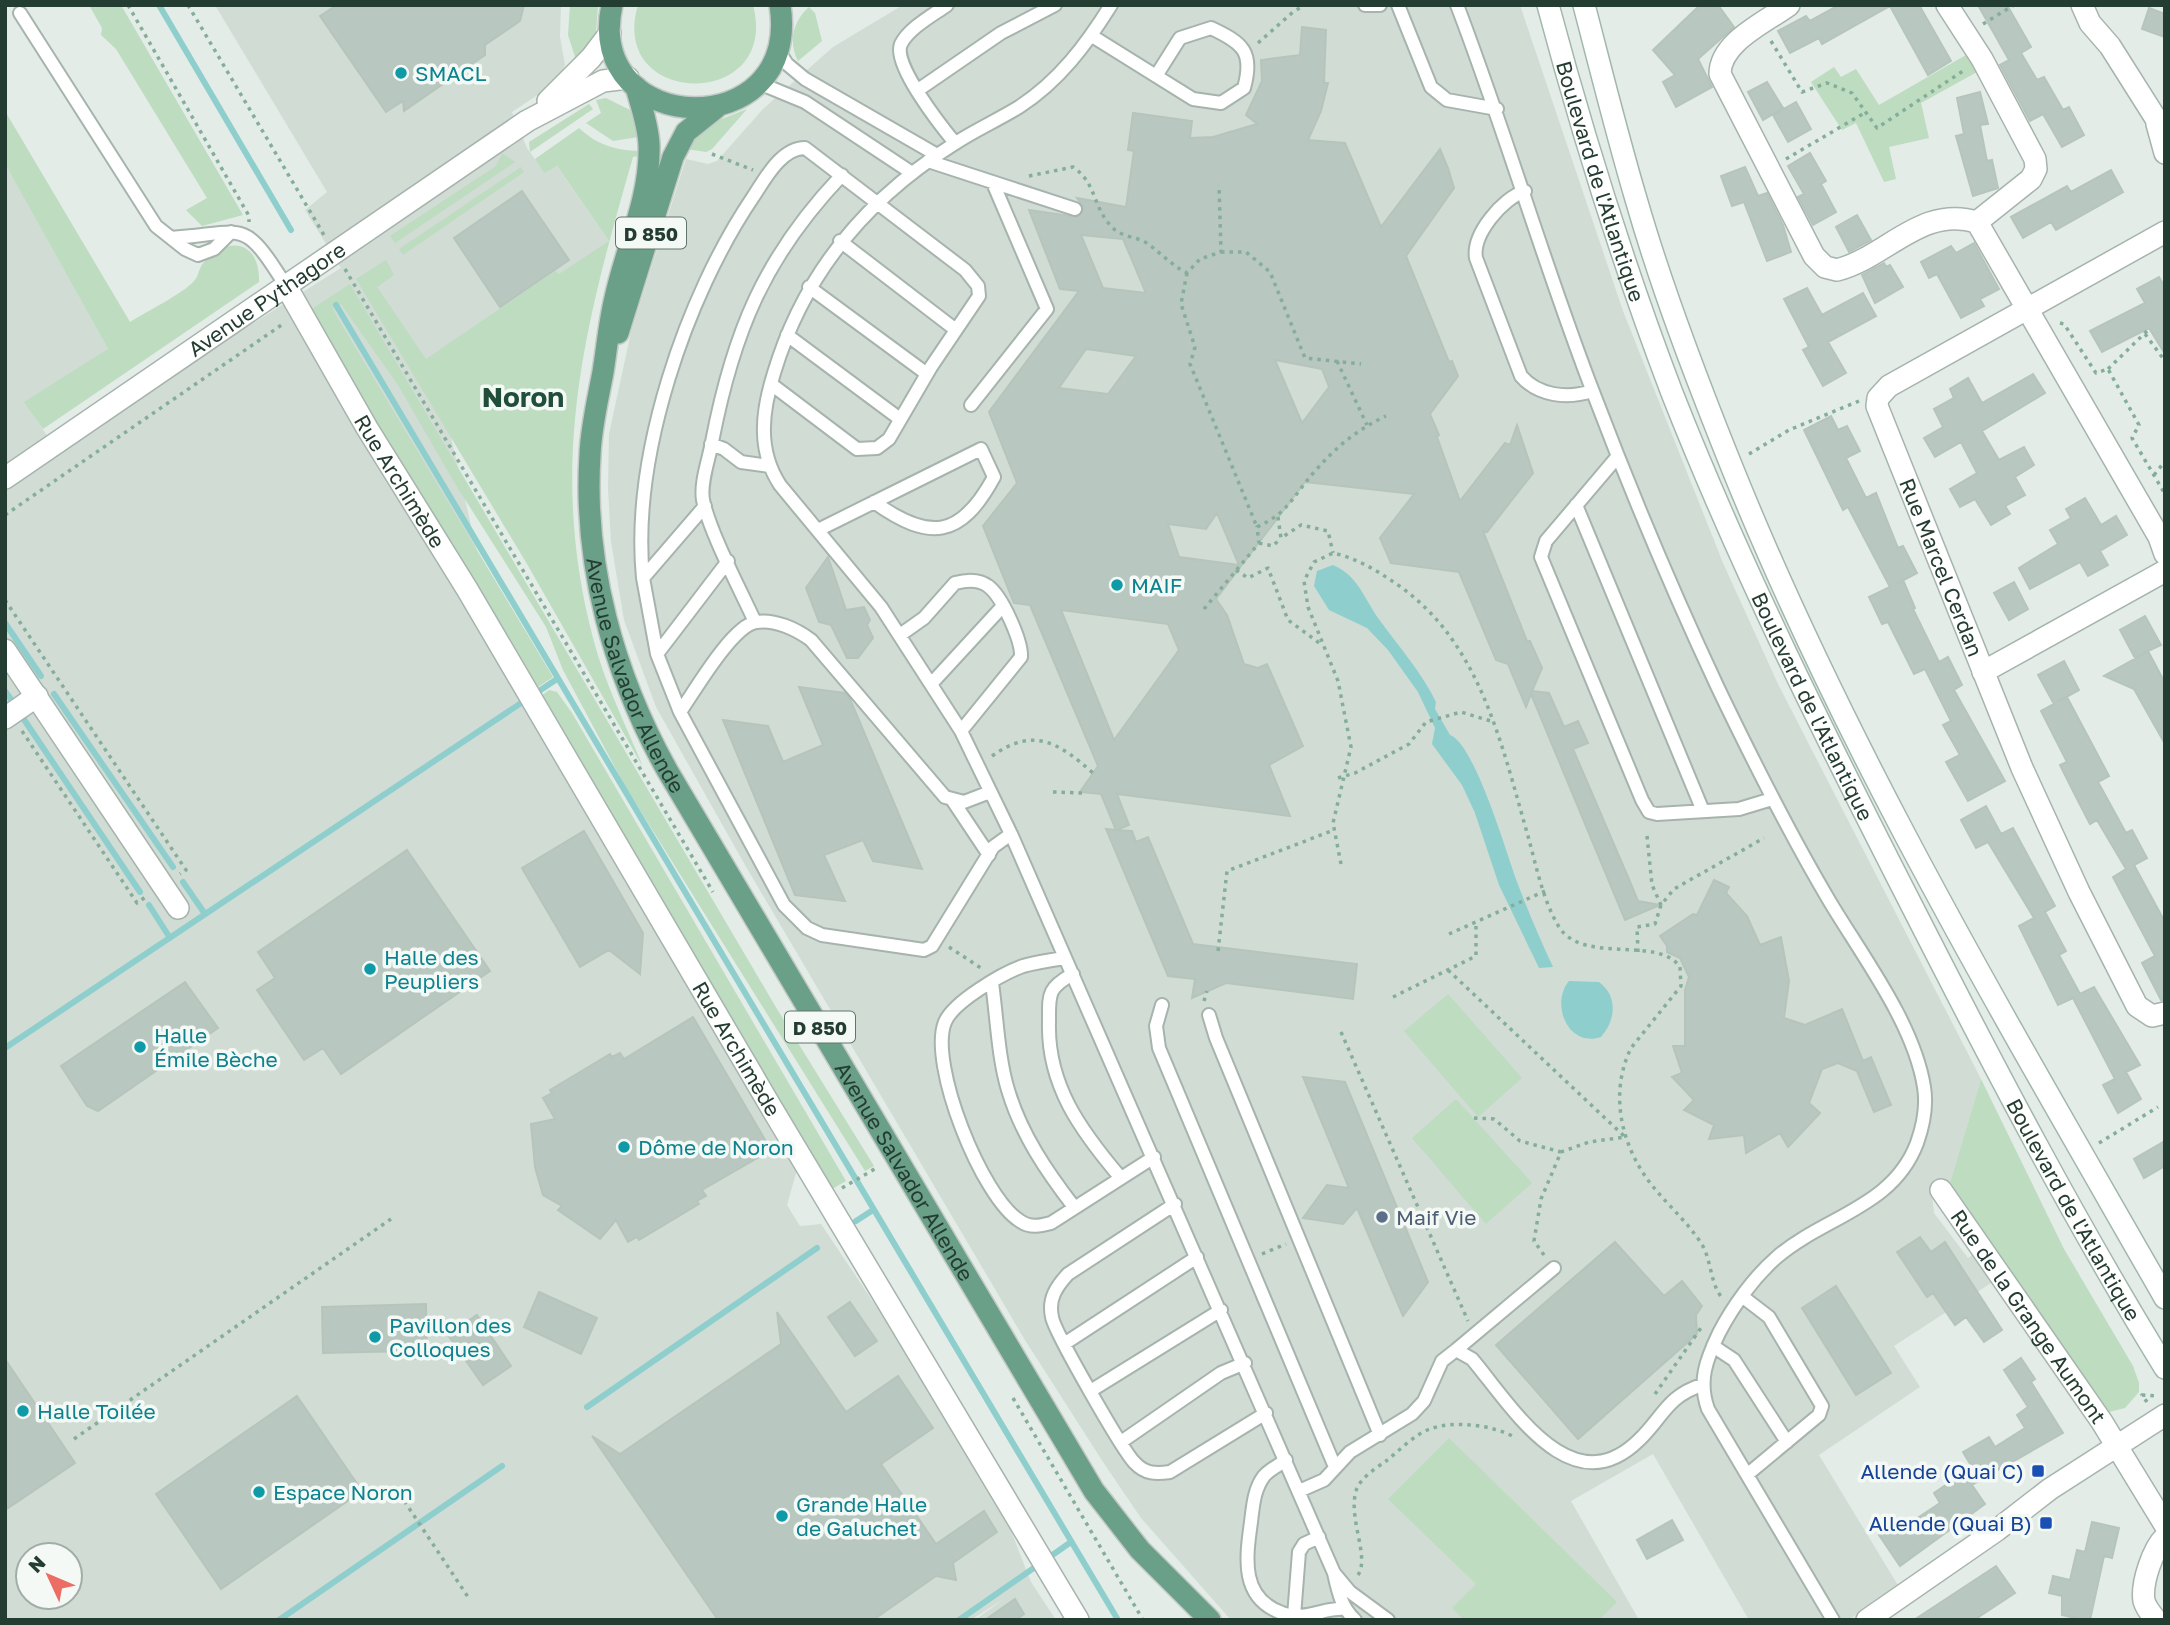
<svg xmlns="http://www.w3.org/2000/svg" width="2170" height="1625" viewBox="0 0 2170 1625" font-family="'Golos Text',sans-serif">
<rect width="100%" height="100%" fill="#e3ece7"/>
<path fill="#d1dcd5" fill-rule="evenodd" d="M215 5H561L560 37 565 65 557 82 512 112 527 148 544 172 556 165 609 241 440 389 504 671 798 1166 787 1205 800 1226 821 1224 914 1363 1011 1531 1031 1582 1056 1620H975L1005 1598 971 1620H5V164L108 349 34 416 59 454 222 343 341 268 305 210 327 192ZM28 1555H70V1597H28Z
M903 5H1520L1623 311 1723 563 1778 684 1981 1079 1950 1183 1932 1196 1934 1213 1968 1258 1974 1254 1992 1280 1991 1283 1894 1346 1920 1387 1819 1455 1899 1587 1848 1620H1749L1653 1454 1571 1501 1639 1620H1231L1141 1518 1103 1462 1025 1340 745 865 656 707 624 620 611 542 608 488 609 434 631 332 686 159 708 164 717 161 763 109 833 47Z"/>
<path fill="#bddcc0" d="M89 5H121L243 215 202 226 186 210 207 198 116 49 101 35 102 28Z
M570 5H598L596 33 577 63 568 35Z
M638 5H753C781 111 607 108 638 5Z
M809 7 815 13 822 41 798 61C788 42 793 21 809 7Z
M1966 55 1977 72 1921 103 1929 138 1889 147 1896 179 1884 182 1856 123 1842 130 1811 82 1834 67 1841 77 1856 69 1879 105Z
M606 98 630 110 638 137 613 141 586 123 601 113 596 100Z
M589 104 593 109 530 152 529 142Z
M747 109 712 149 706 152 687 149 688 141 709 124Z
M5 111 130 322C146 312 184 293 194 281 199 276 199 267 204 262 230 234 260 242 259 282L43 429 24 402 108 349 5 164Z
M579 128C597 145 615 150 639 151V156L633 157C585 324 547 463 593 638 604 682 626 725 643 767L527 564 356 279 386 260 394 275 377 287 426 359 555 271 559 274 609 241 557 166 544 173 535 159Z
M502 153 515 162 395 243 390 236 496 166Z
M521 167 524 172 403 255 399 249Z
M350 284 777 1009 874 1166 865 1171 625 786 563 670 546 627 454 482 398 385 341 304 333 308 337 317 553 677 535 689 523 669 310 310Z
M549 690 557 692 572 713 846 1181 832 1189 540 697Z
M1448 994 1522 1078 1478 1117 1404 1031Z
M1981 1079 2064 1249 2133 1366 2139 1383V1392L2125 1408 2109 1412 1984 1237 1950 1183Z
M1456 1099 1532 1183 1486 1224 1412 1138Z
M1449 1438 1617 1602 1599 1620H1464L1452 1608 1476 1584 1388 1499Z"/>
<path fill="#8ececd" d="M1333 565C1359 576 1365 601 1381 622 1400 648 1422 673 1436 702L1435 709 1450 735C1475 744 1507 855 1517 882 1528 911 1540 939 1553 967L1539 968 1499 885 1475 813 1462 785 1432 744 1435 728 1418 692 1388 650 1367 628 1329 610 1314 586 1317 571Z
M1569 981 1599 982C1618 996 1616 1020 1601 1037 1568 1048 1550 1004 1569 981Z"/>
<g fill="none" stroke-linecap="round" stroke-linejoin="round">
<path stroke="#8ececd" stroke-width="6" d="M159 5 291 230
M336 305 1118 1620
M5 623 41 676
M5 691 13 702
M54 694 173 867
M21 715 140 892
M183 882 205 914
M149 905 170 938
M5 1048 557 679
M856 1221 873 1210
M587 1407 817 1248
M279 1620 502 1466
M959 1620 1071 1542"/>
</g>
<path fill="#b8c7bf" stroke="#b6c5bc" stroke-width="2" fill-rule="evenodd" d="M337 5H524L520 21 485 45V55L404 111 403 101 386 112 320 16Z
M1700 5H1718L1734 27 1698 59 1712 87 1676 107 1663 82 1675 75 1653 50Z
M1839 5H1919L1951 61 1928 75 1890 6 1822 44 1819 38 1790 53 1778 31 1806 16 1810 21Z
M1978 5H2007L2031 47 2021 53 2037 80 2044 77 2063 110 2069 107 2084 135 2062 147 2043 114 2030 121 2000 65 2009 60Z
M2149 8 2165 14V37L2142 29Z
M1302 27 1326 30 1324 83H1328L1321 111 1308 140 1345 143 1381 227 1440 149 1448 168 1454 188 1406 256 1449 362 1452 361 1458 376 1430 414 1439 435 1437 437 1460 501 1505 443 1510 445 1517 425 1533 473 1487 532 1483 531 1527 641H1530L1542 668 1532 691 1549 693 1564 727 1578 721 1588 743 1573 749 1628 877 1638 901 1660 905 1625 920 1531 694 1526 707 1508 664 1496 660 1459 572 1391 563 1380 538 1414 494 1305 482 1216 599 1227 615 1244 664 1258 668 1267 664 1303 746 1269 765 1290 816 1117 794 1129 825 1117 830 1132 831 1136 842 1148 837 1193 944 1357 964 1353 999 1226 983 1192 998 1195 979 1168 976 1106 829 1116 830 1101 794 1080 792 1098 766 1030 605 1014 603 983 526 1017 483 989 412 1079 291 1060 289 1029 210 1077 217 1084 208 1077 198 1126 207 1134 151 1128 150 1133 113 1192 121 1190 138 1213 137 1257 124 1246 115 1262 81 1261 60 1300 55ZM1081 235 1123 239 1146 293 1103 288ZM1086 349 1136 356 1108 394 1059 388ZM1275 360 1322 369 1329 387 1302 423ZM1217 513 1239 565 1179 557 1168 524 1206 529ZM1061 610 1168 624 1179 650 1114 740Z
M1767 82 1783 108 1763 120 1748 92Z
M1980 92 1988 124 1980 125 1987 161 1992 160 1998 188 1973 196 1956 136 1964 134 1957 98Z
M1796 102 1811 129 1788 142 1773 115Z
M1810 153 1826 181 1821 184 1836 212 1813 225 1798 197 1804 194 1788 166Z
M1745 167 1758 196 1767 193 1783 225 1791 252 1767 261 1744 202 1732 206 1721 176Z
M2111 170 2123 192 2056 230 2051 222 2023 238 2011 217 2067 186 2071 192Z
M522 191 569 260 500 307 454 238Z
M1857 215 1871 240 1849 252 1836 227Z
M1974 243 1999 289 1980 299 1984 306 1961 318 1937 274 1929 278 1921 262 1951 246 1956 253Z
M1884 263 1886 267 1890 265 1903 287 1875 303 1862 275Z
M2159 277 2165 287V354L2149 328 2102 352 2090 331 2145 303 2137 289Z
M1807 288 1822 315 1863 293 1876 316 1828 342 1846 373 1823 386 1803 350 1809 347 1784 299Z
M2033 374 2045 393 1982 431 1999 460 2024 447 2034 465 2015 477 2025 495 2005 506 2010 514 1991 525 1975 499 1960 507 1950 489 1977 473 1961 442 1935 457 1924 438 1943 427 1934 409 1954 398 1950 389 1968 378 1982 403Z
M1831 416 1838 430 1847 426 1860 451 1846 458 1866 498 1876 493 1898 548 1903 546 1917 573 1896 584 1903 580 1915 608 1913 609 1939 662 1948 657 1962 685 1954 690 2005 781 1968 801 1946 762 1960 755 1943 725 1951 721 1925 669 1914 674 1888 622 1882 624 1869 597 1890 587 1848 507 1843 510 1804 430Z
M2085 498 2101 525 2116 516 2127 535 2100 551 2108 565 2088 576 2080 562 2030 589 2019 568 2058 544 2050 530 2071 518 2066 509Z
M828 557 846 610 864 607 870 620 867 625 873 638 858 658H847L831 625 819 622 806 588Z
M2014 582 2028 609 2009 620 1994 593Z
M2145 616 2161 645 2148 651 2165 683V744L2134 689 2104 676 2147 652 2135 658 2120 630Z
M2064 661 2079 690 2057 702 2067 697 2109 776 2098 782 2126 833 2132 830 2147 858 2134 865 2165 922V1000H2161L2142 963 2155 956 2113 877 2126 869 2097 820 2090 824 2075 795 2060 765 2067 762 2041 711 2054 704 2038 675Z
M799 687 845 693 850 699 922 869 873 861 863 840 824 855 845 901 795 895 723 720 768 726 783 762 823 745Z
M1986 806 2001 834 2013 828 2055 906 2045 912 2066 951 2059 955 2080 994 2094 987 2140 1065 2126 1072 2141 1099 2118 1113 2103 1085 2115 1079 2073 998 2058 1005 2019 926 2034 918 1988 842 1976 848 1961 820Z
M584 831 643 933 640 974 609 950 580 967 522 868Z
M407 850 490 971 341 1074 323 1048 304 1060 257 990 275 978 258 952Z
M1714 880 1729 887 1726 893 1747 916 1760 945 1781 937 1789 981 1784 1018 1805 1025 1842 1009 1863 1061 1871 1057 1891 1105 1874 1112 1857 1071 1838 1063 1822 1069 1809 1103 1820 1113 1788 1147 1780 1133 1746 1153 1744 1135 1709 1139 1714 1125 1684 1110 1694 1100 1672 1077 1682 1073 1673 1046H1685V990L1689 977 1680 958 1667 952V946L1660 936 1693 914 1697 915Z
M185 982 218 1028 98 1111 87 1106 61 1066Z
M693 1017 771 1150 702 1190 706 1196 697 1201 699 1204 639 1240 637 1237 628 1242 616 1220 600 1239 558 1210 562 1206 543 1195 535 1167 531 1124 555 1119 543 1098 552 1093 550 1090 610 1054 612 1057 620 1053 624 1059Z
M1303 1077 1345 1082 1428 1282 1403 1316 1357 1208 1343 1224 1303 1218 1327 1185 1349 1188Z
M2165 1141V1166L2144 1178 2134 1159Z
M1920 1237 1931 1252 1945 1242 2002 1330 1984 1342 1966 1317 1955 1325 1933 1293 1927 1297 1897 1252Z
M1615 1242 1664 1296 1682 1281 1702 1306 1696 1315 1697 1334 1578 1439 1496 1345Z
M1836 1286 1891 1373 1856 1395 1802 1308Z
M539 1292 597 1318 581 1354 524 1327Z
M850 1302 877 1341 855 1356 828 1317Z
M426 1304 427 1358 412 1359 411 1351 323 1353 322 1307Z
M777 1312 846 1412 898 1376 933 1428 881 1464 936 1544 984 1511 997 1532 953 1563 956 1580 936 1576 873 1620H718L592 1436 620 1454 781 1344Z
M477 1315 511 1366 483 1385 448 1335Z
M2021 1358 2035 1379 2031 1382 2063 1433 1972 1485 1985 1504 1900 1566 1879 1535 1894 1525 1898 1531 1940 1503 1934 1493 1972 1467 1963 1452 1989 1437 1995 1447 2025 1428 2017 1415 2028 1407 2004 1370Z
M5 1359 75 1463 5 1510Z
M297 1396 362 1491 221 1589 156 1494Z
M1672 1520 1683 1540 1647 1559 1637 1540Z
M2092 1522 2119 1528 2112 1558 2104 1556 2090 1620H2084L2062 1615V1596L2049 1593 2053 1576 2070 1580 2077 1550 2085 1552Z
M1996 1566 2015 1593 1974 1620H1914Z
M1015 1599 1024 1614 1016 1620H985Z"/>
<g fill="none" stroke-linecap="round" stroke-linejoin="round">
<defs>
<path id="service" d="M947 5C933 15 909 28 901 44 892 64 941 126 955 143
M1111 5C1086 45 1059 81 1019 107 998 120 975 130 954 144 866 199 804 273 774 373 762 411 757 450 780 485L881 607 961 731 1011 834 1334 1573C1338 1591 1341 1607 1355 1620
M1365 5H1380
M1398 5 1431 87 1447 100 1497 109
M1457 5C1506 133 1544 265 1593 392 1631 492 1673 592 1718 688 1753 761 1789 833 1830 902 1863 957 1914 1024 1924 1087 1927 1105 1923 1126 1917 1143 1893 1207 1825 1216 1777 1257 1754 1277 1733 1306 1719 1333 1706 1360 1698 1381 1708 1409L1833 1620
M20 13 156 226 185 249 198 255 214 249 231 232
M1092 36 1193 99 1221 103 1244 88C1254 52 1243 43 1211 28L1180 38 1156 76
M778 50 787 64 805 79 937 155
M759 83 805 102 912 173
M918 90 1001 33 1055 5
M928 161 1075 209
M1525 191C1503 198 1472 234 1476 258L1521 376C1538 396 1567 399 1592 391
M171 238C246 233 242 216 286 286
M840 241 956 330
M809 287 927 374
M787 335 900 419
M971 405 1047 309 993 183
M711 444 724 449 741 462 769 466
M1618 456 1546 541 1541 557 1642 800 1649 812 1657 814 1739 809 1772 799
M1576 505 1703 811
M818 530C872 503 927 476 981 449L994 477C961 538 930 542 874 502
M643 578C631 457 686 296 753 197 765 179 781 148 805 148L965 270 978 286 979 296 931 367 889 439 877 448 857 449 771 384
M755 622C740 589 710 533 703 500 700 483 709 459 712 442 733 333 764 257 842 175
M900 635 924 618 955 583C966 580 979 579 988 586 1002 596 1022 641 1021 657L961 731
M657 654 728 561
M932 683 1002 607
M680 712 657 654 643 578 705 506
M990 792 964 802 945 797 811 640C796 629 775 619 756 622 732 626 694 692 680 712L784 905 807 928 822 935 924 950 932 946 993 847 1011 834
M953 801 989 855
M1065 958C1051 960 1037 962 1023 966 1003 973 953 1002 945 1022 928 1063 982 1198 1020 1221 1030 1228 1040 1226 1051 1223L1154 1157
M1073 974C1047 988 1049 995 1049 1022 1047 1085 1081 1131 1120 1177
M992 983C997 1018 998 1057 1008 1090 1021 1134 1047 1172 1074 1207
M1162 1005 1156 1026 1159 1048 1335 1467
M1209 1015 1216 1038 1380 1435
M1175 1204 1068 1274C1056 1287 1048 1299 1052 1317 1054 1331 1124 1453 1135 1463 1145 1474 1156 1474 1170 1472L1266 1413
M1743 1297 1769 1317 1822 1406 1819 1415 1748 1474
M1064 1344 1197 1257
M1713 1346 1734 1360 1787 1442
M1456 1350 1554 1268
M1092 1390 1221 1310
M1121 1442 1221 1373 1245 1363
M1286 1460C1279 1465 1269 1470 1264 1476 1254 1489 1253 1506 1251 1522 1246 1558 1240 1598 1282 1613 1305 1622 1324 1607 1345 1609
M1299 1491 1324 1480 1350 1452 1412 1414 1424 1401 1442 1361 1456 1350 1472 1359C1511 1405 1571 1507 1639 1440 1663 1417 1667 1396 1702 1385
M1335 1574 1350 1592 1388 1620
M1294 1616 1299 1552 1304 1544 1319 1537"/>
<g id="minor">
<path d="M1789 5C1766 22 1720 42 1720 74L1814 256 1825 267 1837 270C1887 257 1921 205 1977 222L2159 537 2165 554"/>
<path d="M1947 5 1982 59 2035 159 2036 169 2031 179 1977 222"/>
<path d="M2082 5 2090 23 2110 46 2165 133"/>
<path d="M548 101 591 58 610 33"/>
<path d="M2157 124 2165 153"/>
<path id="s1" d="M2165 232 1889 386 1878 398 1877 406 2022 768 2079 892 2137 1006 2152 1016 2165 1013"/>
<path id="s2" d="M286 286 367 428 467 589 771 1107 1078 1620"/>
<path id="s3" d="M5 478 527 121 603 81 628 78"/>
<path d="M5 650 178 908"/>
<path d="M1983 672 2165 571"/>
<path d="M5 718 37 696"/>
<path id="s4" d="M1941 1190 2102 1422 2165 1525"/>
<path d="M2156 1620C2151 1614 2146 1608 2144 1601 2141 1583 2153 1549 2165 1537"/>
</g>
<path id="tertiary" d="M1867 1620 1997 1530 2050 1489 2165 1415"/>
<g id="secondary">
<path id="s5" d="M1548 5C1583 136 1624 267 1672 393 1742 571 1828 742 1915 912 1994 1067 2074 1220 2165 1368"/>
<path d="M1584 5C1601 70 1617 135 1636 199 1661 286 1693 370 1727 455 1844 749 2008 1023 2165 1298"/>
</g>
<g id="primary">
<path d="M612 5C583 138 802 146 780 5"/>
<path id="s6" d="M636 87C641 105 648 125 649 144 651 197 626 247 615 298 609 323 607 347 603 372 598 399 591 427 590 455 583 565 614 675 667 770L1094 1491 1140 1550 1210 1620"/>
<path d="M618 333 673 157 686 132 716 108"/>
</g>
</defs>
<use href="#service" stroke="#a6b4ad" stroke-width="16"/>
<use href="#minor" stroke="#a6b4ad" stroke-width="24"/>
<use href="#tertiary" stroke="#a6b4ad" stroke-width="24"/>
<use href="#secondary" stroke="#a2b7ac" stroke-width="24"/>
<use href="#primary" stroke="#c2c9c6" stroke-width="24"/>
<path stroke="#85ae9a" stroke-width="3.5" stroke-dasharray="3.5 5" stroke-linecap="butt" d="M128 5 249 216V222
M188 5 324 235
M1983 24 2014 5
M1771 41 1802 92 1827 83 1852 93 1877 128 1966 69
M1258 43 1293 12 1305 5
M712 154 753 170
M1786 159 1866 112
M1029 176 1073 167C1098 184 1092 209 1114 229 1122 237 1139 237 1148 244 1162 254 1171 265 1187 273L1200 259 1221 252 1219 185
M1221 252H1246L1270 272 1305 358 1361 364
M345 269 713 892
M1187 273 1181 304 1195 347 1190 364 1257 527
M2060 323 2064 324 2096 373 2108 369 2139 425 2132 438 2165 494
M2145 334 2165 361
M1337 361 1367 425
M2108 369 2147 331
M1749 454 1789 430 1859 401
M2154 475 2165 461
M5 515 283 324
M1278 517 1281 538 1301 525 1328 531 1333 553
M1259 543 1273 546 1281 538
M1236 570 1248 578 1268 568 1288 620 1322 645
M5 600 186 870 180 874
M1204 609 1259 543 1257 527C1290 512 1293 495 1316 470 1336 447 1358 429 1386 416
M22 731 137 903 147 896
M992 756C1034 726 1059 743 1093 773
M1338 778 1355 773 1409 744 1426 722 1461 712 1494 722
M1053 792 1082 793
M1647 836 1652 885 1661 905
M1341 864 1333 823 1351 747 1338 681 1308 607 1304 581 1314 562 1333 553C1356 558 1376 570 1395 583 1480 640 1501 743 1528 836 1536 865 1543 901 1559 927 1583 965 1658 935 1680 967L1681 986 1631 1048C1608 1095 1622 1150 1655 1189 1670 1207 1688 1223 1701 1243 1712 1260 1709 1281 1722 1298
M1449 934 1545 891
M949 947 984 970
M1218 951 1227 871 1334 830
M1638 952 1637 927 1655 924 1661 905 1674 889 1764 838
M1448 970 1624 1136
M1393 997 1476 956V921
M1204 1001 1207 991
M1341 1032 1468 1321
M1474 1118 1494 1119 1520 1141 1561 1152
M2099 1143 2158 1107
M842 1188 878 1167
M1262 1254 1286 1244
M1544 1255 1534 1241 1541 1199 1561 1152 1589 1142 1625 1137
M1655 1394 1703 1325
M1013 1398 1143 1620
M2147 1402 2142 1395 2157 1396
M74 1439 391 1219
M395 1487 468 1597
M1358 1575C1370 1557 1348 1519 1356 1491 1359 1479 1376 1468 1386 1461 1399 1451 1415 1434 1430 1429 1453 1420 1493 1425 1514 1437"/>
<use href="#service" stroke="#fff" stroke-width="12"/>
<use href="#minor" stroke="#fff" stroke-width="21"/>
<use href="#tertiary" stroke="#fff" stroke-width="21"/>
<use href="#secondary" stroke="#fff" stroke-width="21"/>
<use href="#primary" stroke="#6a9f88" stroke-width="21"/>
</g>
<g fill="#0f9aa8" stroke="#f4f9f5" stroke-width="2.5">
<circle cx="401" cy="73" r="7"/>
<circle cx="1117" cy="585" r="7"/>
<circle cx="370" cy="969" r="7"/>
<circle cx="140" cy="1047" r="7"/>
<circle cx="624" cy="1147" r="7"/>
<circle cx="375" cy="1337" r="7"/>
<circle cx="23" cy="1411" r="7"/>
<circle cx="259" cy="1492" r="7"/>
<circle cx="782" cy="1516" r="7"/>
</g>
<circle fill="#5c6f8a" stroke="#f4f9f5" stroke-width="2.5" cx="1382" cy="1217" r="7"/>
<g fill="#1a4fb4" stroke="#f4f9f5" stroke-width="2.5">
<rect x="2031" y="1464" width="14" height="14" rx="3.5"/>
<rect x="2039" y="1516" width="14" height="14" rx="3.5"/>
</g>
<g text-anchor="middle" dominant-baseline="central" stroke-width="7" stroke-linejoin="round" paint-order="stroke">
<g fill="#f4f9f5" stroke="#62756c" stroke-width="2">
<rect x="616" y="217.5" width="70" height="31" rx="5"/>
<rect x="785" y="1011.5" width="70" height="31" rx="5"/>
</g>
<g font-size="19" font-weight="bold" fill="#243d32">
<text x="651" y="233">D 850</text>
<text x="820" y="1027">D 850</text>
</g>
<g font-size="21" fill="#0d838f" stroke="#f4f9f5" text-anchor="start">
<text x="415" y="73">SMACL</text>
<text x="1131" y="585">MAIF</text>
<text x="384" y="957">Halle des<tspan x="384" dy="24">Peupliers</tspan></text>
<text x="154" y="1035">Halle<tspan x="154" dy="24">Émile Bèche</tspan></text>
<text x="638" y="1147">Dôme de Noron</text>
<text x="389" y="1325">Pavillon des<tspan x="389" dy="24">Colloques</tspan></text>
<text x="37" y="1411">Halle Toilée</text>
<text x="273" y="1492">Espace Noron</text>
<text x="796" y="1504">Grande Halle<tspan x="796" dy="24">de Galuchet</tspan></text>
</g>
<g font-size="21" fill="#243d32" stroke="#f4f9f5">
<text stroke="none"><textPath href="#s5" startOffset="184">Boulevard de l'Atlantique</textPath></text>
<text stroke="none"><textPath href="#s3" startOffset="317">Avenue Pythagore</textPath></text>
<text stroke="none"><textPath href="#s2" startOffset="226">Rue Archimède</textPath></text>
<text stroke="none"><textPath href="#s1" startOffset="514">Rue Marcel Cerdan</textPath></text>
<text stroke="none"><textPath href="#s6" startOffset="604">Avenue Salvador Allende</textPath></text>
<text stroke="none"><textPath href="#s5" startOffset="751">Boulevard de l'Atlantique</textPath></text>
<text stroke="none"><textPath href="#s2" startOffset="886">Rue Archimède</textPath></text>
<text stroke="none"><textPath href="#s6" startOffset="1171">Avenue Salvador Allende</textPath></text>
<text stroke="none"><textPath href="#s5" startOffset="1318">Boulevard de l'Atlantique</textPath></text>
<text stroke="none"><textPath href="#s4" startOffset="154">Rue de la Grange Aumont</textPath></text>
</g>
<g font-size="21" fill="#4e5e75" stroke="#f4f9f5" text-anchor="start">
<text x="1396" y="1217">Maif Vie</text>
</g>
<g font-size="21" fill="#164399" stroke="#f4f9f5" text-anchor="end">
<text x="2024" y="1471">Allende (Quai C)</text>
<text x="2032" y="1523">Allende (Quai B)</text>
</g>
<g font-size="28" font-weight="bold" fill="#204e3b" stroke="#f4f9f5">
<text x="523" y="396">Noron</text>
</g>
</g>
<rect width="2170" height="1625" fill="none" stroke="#243d32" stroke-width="14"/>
<g transform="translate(49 1576) rotate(314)"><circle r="33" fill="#f4f9f5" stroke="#a1aea7" stroke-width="2"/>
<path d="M0-5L12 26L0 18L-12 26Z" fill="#eb6d63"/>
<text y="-10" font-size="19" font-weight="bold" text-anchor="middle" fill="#243d32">N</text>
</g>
</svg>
